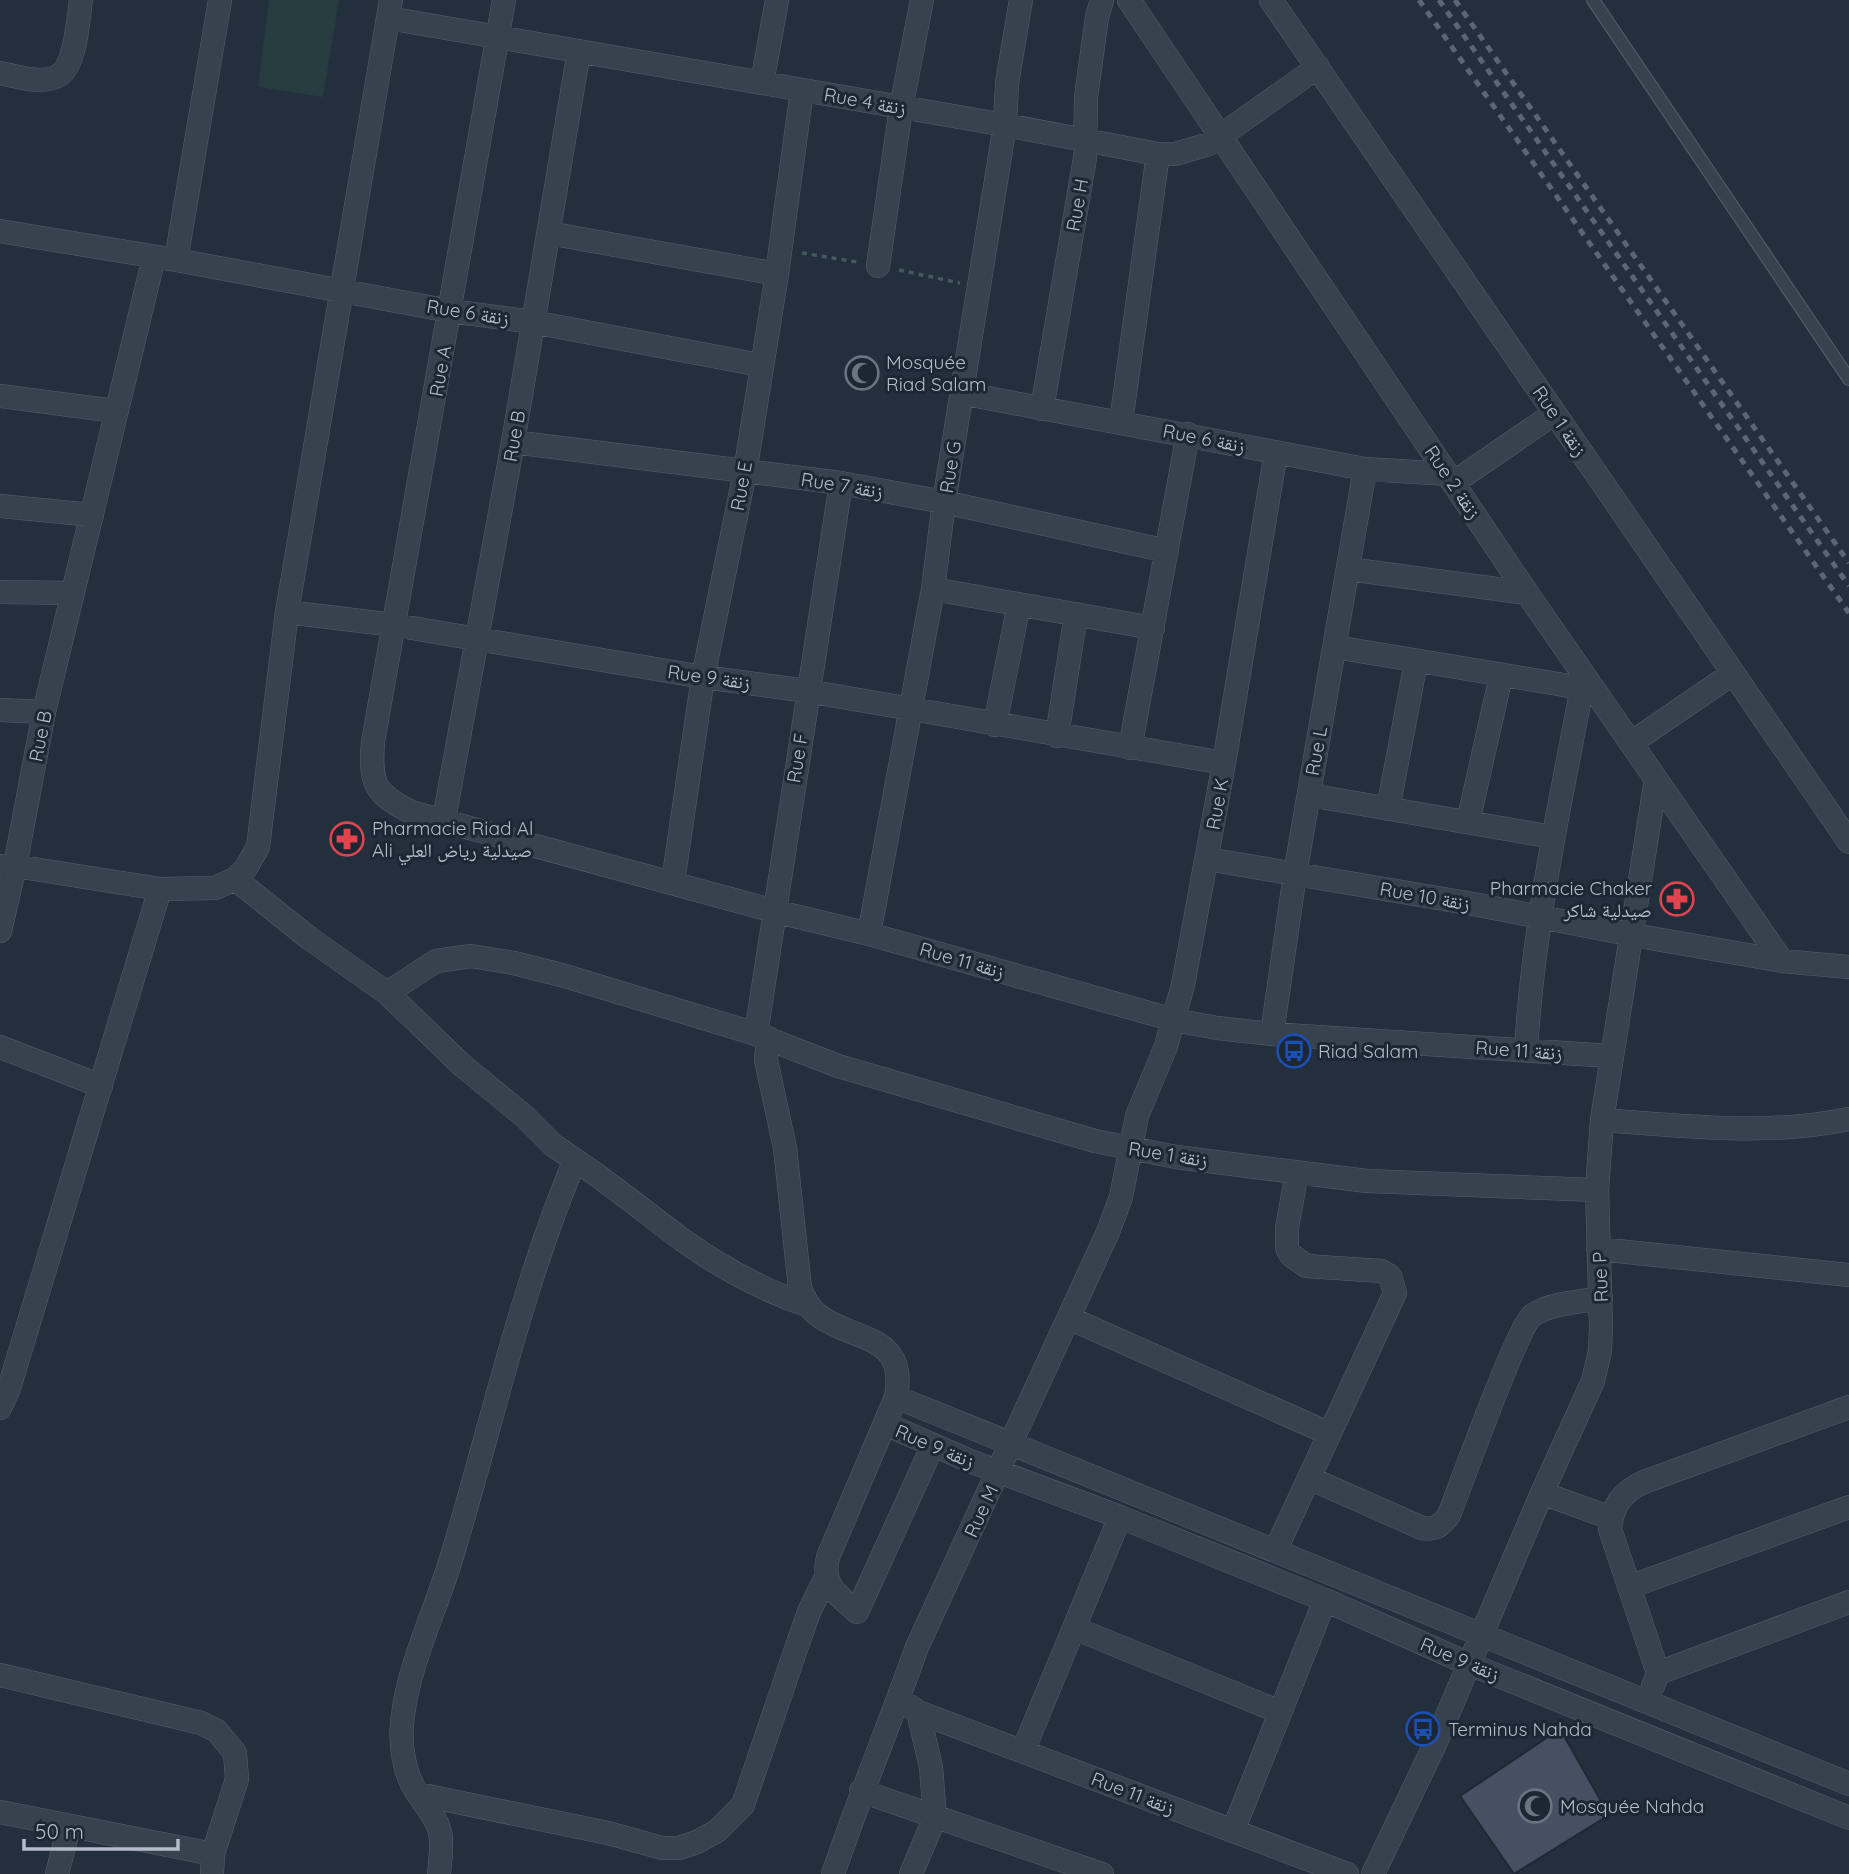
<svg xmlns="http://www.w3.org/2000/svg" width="1849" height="1874" viewBox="0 0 1849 1874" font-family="Quicksand,'Noto Naskh Arabic',sans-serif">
<rect width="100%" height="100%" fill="#242f3e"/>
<path fill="#263c3f" d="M269 0H339L323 97 258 87Z"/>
<path fill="#455162" stroke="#1f2835" stroke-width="2" d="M1560 1729 1609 1815 1514 1874 1460 1796Z"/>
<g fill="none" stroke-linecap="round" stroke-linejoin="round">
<defs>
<path id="lane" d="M1593 0 1849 379"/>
<path id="street" d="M504 0 373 742C370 782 373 793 411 812L774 911 869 934 1174 1020 1217 1028 1272 1034 1611 1056
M1129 0 1527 593 1782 961
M1271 0 1849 842
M388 18 1005 125 1158 154H1175L1209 144 1318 67
M0 73C16 76 39 84 56 77 76 69 78 20 81 0
M762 83 777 0
M0 231 176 260 450 311 533 322 760 365
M548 233 777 274
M176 260 220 0
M878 266 901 108 922 0
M961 393 1365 469 1448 474
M0 396 115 411
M1042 409 1085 158 1086 97 1097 17 1102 0
M1121 422 1158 154
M513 442 841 483 944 502 1167 551
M1453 483 1555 413
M0 506 92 515
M1348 569 1527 593
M933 589 1153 628
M0 592 73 593
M287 612 394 625 703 677 807 691 1224 763
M1335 647 1582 688
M0 710 44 712
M995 725 1019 604
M1057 736 1076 614
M1631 743 1732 674
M1130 748 1188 434
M1309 795 1553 837
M1388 809 1416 662
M444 819 513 442 579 51
M1468 822 1501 676
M1207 859 1473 904 1633 935 1782 961 1849 967
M0 866H15L160 889 215 888 235 879 246 868 258 847 287 612 391 0
M235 879 309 938 387 993 463 1066 524 1116 553 1145 575 1160C521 1288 492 1424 452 1556 436 1611 407 1666 402 1724 400 1744 404 1773 416 1791 424 1804 436 1816 440 1832 443 1844 440 1861 439 1874
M673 882 703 677 745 472 777 274 802 90
M0 931 15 866 44 712 154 257
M869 934 933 589 944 502 1005 125 1007 83 1021 0
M387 993 436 961 471 956 514 963 565 976 756 1034 838 1066 1095 1141 1176 1157 1367 1181 1597 1190
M756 1034 841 483
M1272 1034 1295 874 1365 469
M768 1038 766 1060 785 1148 800 1288C804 1298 809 1309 818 1315 853 1342 908 1333 896 1397L828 1557C821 1586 837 1594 857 1612L933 1445
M0 1047 101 1086
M1526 1050C1533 928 1559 808 1582 688L1590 684
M1602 1120C1685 1126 1767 1136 1849 1119
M575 1160C613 1185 647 1214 684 1241 722 1268 765 1291 809 1306
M1598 1249 1849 1275
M1069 1318 1328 1433
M896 1397 1849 1784
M0 1408 9 1388 160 889
M885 1424 970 1461 1120 1517 1325 1600 1469 1664 1849 1818
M1309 1478 1422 1528C1436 1530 1441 1526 1449 1515 1460 1487 1518 1325 1533 1315 1551 1303 1579 1302 1601 1298
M1542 1493 1611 1518
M1276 1549 1395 1293 1390 1276 1381 1271 1306 1266 1291 1255 1287 1248V1228L1297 1172
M1629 1587 1849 1507
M1074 1628 1280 1712
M1658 1673 1610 1529C1612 1505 1623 1491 1644 1482L1849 1407
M0 1675 201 1723 217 1731 235 1753 237 1779 213 1854 212 1874
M1653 1686 1658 1673 1849 1602
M908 1705 918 1712 931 1767 935 1817 911 1874
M918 1712 1347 1874
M1023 1751 1120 1517
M861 1791 1102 1874
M418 1794 608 1833 662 1848H679L697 1842 717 1831 743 1805 797 1646 809 1612 826 1577
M0 1812 213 1854
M1233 1831 1325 1600
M57 1874 69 1827
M833 1874C859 1798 890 1723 917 1647L1108 1232 1121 1197 1137 1116 1166 1046 1183 985 1224 763 1276 452
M1373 1874 1435 1744 1542 1493 1593 1381 1600 1351 1601 1327 1597 1190 1602 1120 1656 779"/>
</defs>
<use href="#lane" stroke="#565f6c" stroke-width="14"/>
<use href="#street" stroke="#565f6c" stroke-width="24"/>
<path stroke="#44595c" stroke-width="3.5" stroke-dasharray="5 5" stroke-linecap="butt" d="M802 253 857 262
M899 270 960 283"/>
<use href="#lane" stroke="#38414e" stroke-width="12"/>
<use href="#street" stroke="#38414e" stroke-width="23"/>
<path stroke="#5a6575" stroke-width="5" stroke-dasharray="7 7" stroke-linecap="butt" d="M1419 0 1849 613
M1439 0 1849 586
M1455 0 1849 563"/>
</g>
<defs>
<symbol id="mosque-ring" viewBox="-11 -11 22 22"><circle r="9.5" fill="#1d2633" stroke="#6b7280" stroke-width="1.5"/><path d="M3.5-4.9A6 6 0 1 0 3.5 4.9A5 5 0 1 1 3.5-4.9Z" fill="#6b7280"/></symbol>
<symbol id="pharmacy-ring" viewBox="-11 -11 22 22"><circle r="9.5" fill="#1d2633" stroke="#e0444e" stroke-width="1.5"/><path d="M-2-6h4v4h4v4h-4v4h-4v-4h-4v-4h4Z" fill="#e0444e"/></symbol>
<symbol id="bus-ring" viewBox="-11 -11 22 22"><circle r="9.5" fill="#1d2633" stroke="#1a4fb4" stroke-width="1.5"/><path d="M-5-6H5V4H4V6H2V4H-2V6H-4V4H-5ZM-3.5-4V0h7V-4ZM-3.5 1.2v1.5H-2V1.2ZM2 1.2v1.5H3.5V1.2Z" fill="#1a4fb4"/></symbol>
</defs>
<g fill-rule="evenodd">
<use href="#mosque-ring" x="843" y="354" width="38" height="38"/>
<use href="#pharmacy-ring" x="328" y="820" width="38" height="38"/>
<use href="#pharmacy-ring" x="1658" y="880" width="38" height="38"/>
<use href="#bus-ring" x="1275" y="1032" width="38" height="38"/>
<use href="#bus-ring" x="1404" y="1710" width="38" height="38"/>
<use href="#mosque-ring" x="1516" y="1787" width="38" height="38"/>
</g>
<g text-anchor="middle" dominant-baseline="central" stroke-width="6" stroke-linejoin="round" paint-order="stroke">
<g font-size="19" fill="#b4bcc9" stroke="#1d2633">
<text transform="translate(865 101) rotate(10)">Rue 4 زنقة</text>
<text transform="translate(1077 205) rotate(-80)">Rue H</text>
<text transform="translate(468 312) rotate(9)">Rue 6 زنقة</text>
<text transform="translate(440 371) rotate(-80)">Rue A</text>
<text transform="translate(1560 421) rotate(56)">Rue 1 زنقة</text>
<text transform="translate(514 436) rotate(-80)">Rue B</text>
<text transform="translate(1204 438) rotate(11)">Rue 6 زنقة</text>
<text transform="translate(950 467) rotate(-81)">Rue G</text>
<text transform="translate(1453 482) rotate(56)">Rue 2 زنقة</text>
<text transform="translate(842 485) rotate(9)">Rue 7 زنقة</text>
<text transform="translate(741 486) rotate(-80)">Rue E</text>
<text transform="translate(709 677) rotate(8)">Rue 9 زنقة</text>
<text transform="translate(40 736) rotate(-79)">Rue B</text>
<text transform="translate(1316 751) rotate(-80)">Rue L</text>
<text transform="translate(797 758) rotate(-81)">Rue F</text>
<text transform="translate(1217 804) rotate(-80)">Rue K</text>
<text transform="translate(1425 896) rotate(10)">Rue 10 زنقة</text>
<text transform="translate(962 960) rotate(16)">Rue 11 زنقة</text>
<text transform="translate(1519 1050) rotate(4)">Rue 11 زنقة</text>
<text transform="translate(1168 1154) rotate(9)">Rue 1 زنقة</text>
<text transform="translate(1600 1277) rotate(-92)">Rue P</text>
<text transform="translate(935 1446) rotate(23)">Rue 9 زنقة</text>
<text transform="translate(981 1511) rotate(-65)">Rue M</text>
<text transform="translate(1460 1659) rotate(23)">Rue 9 زنقة</text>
<text transform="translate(1133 1793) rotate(21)">Rue 11 زنقة</text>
</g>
<g font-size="19" fill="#b4bcc9" stroke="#1d2633" text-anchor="start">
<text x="886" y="362">Mosquée<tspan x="886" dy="22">Riad Salam</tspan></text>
<text x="372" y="828">Pharmacie Riad Al<tspan x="372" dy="22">Ali صيدلية رياض العلي</tspan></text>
<text x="1652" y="888" text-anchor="end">Pharmacie Chaker<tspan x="1652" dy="22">صيدلية شاكر</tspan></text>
<text x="1318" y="1051">Riad Salam</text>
<text x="1448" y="1729">Terminus Nahda</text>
<text x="1560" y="1806">Mosquée Nahda</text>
</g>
</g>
<path d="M24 1839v10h154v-10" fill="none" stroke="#b4bcc9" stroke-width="3.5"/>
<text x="35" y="1839" font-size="21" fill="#b4bcc9" stroke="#1d2633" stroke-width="5" paint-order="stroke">50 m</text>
</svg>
